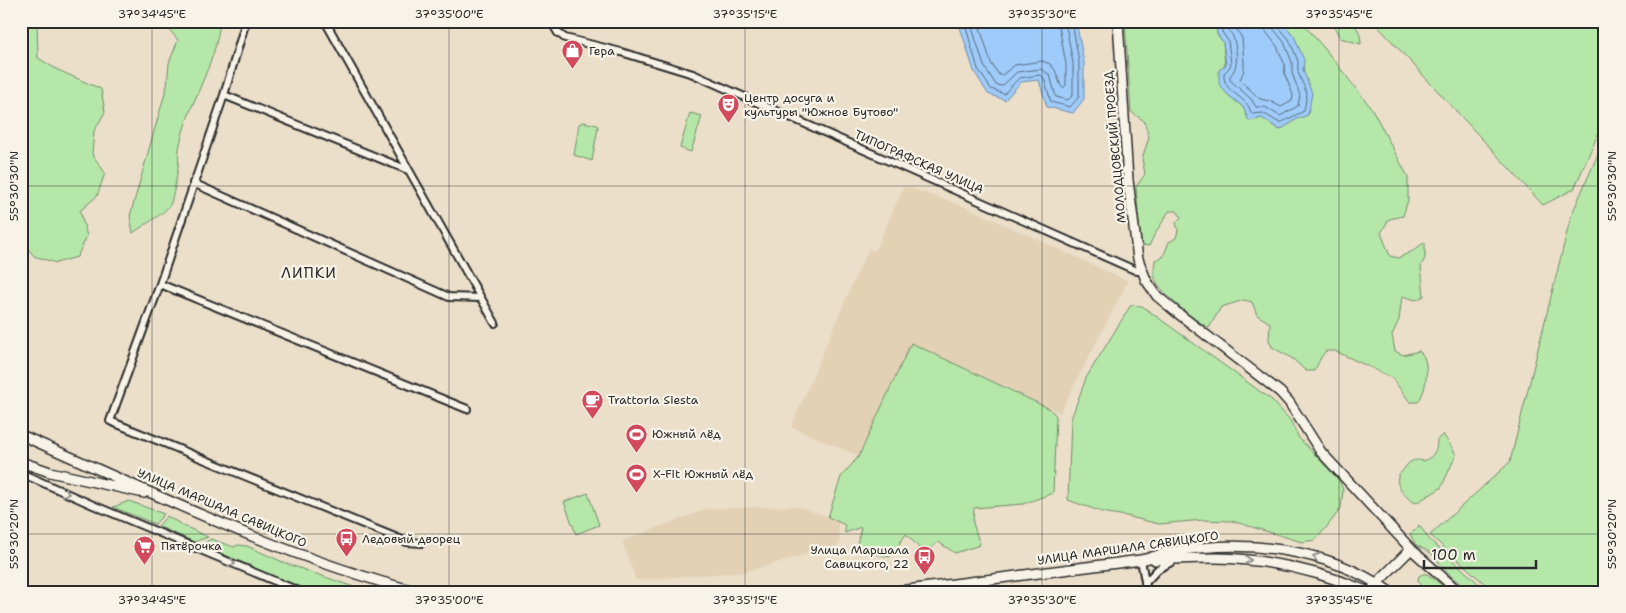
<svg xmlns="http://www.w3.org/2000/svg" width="1626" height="613" viewBox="0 0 1626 613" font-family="'Shantell Sans',sans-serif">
<rect width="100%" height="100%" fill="#ebdfca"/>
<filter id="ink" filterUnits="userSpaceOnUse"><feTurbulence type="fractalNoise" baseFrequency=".02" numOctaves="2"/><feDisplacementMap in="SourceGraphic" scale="10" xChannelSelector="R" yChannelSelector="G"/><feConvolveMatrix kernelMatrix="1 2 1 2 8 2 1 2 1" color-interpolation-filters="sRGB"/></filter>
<g filter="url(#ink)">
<path fill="#e2d1b5" d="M904 186 966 207 1128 281 1060 413 911 343 859 456 791 427 857 273 869 249 875 251Z
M796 506 838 520 840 545 744 572 636 580 622 541 706 509Z"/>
<path fill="#b5e8a8" stroke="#708a6a" d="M21 21H37L38 58 58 70 101 89 105 112 94 131 92 154 105 173 97 196 80 211 87 236 77 257 56 263 34 256 21 240Z
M140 21H220C216 67 187 104 179 149 178 155 179 162 178 168 177 175 173 199 170 205 165 213 141 227 133 233L130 216 167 86 169 63 178 40 163 22Z
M1125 21H1216L1217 34 1223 42 1227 94 1243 107 1249 121 1262 118 1280 130 1297 119 1308 115C1305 90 1306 59 1294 37 1291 31 1285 26 1281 21H1301L1329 54 1372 109 1408 177V200L1403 216 1389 219 1381 233 1390 256 1398 258 1413 251 1425 242V258L1421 266 1424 296 1416 300 1402 296 1399 320 1392 335 1395 351 1403 355 1419 351C1421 353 1423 355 1424 357 1429 369 1426 392 1418 402H1410L1391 377 1335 351H1326C1320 357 1319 363 1314 371H1306L1293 359 1272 347 1269 340 1270 323 1257 315 1252 302 1244 300 1221 307 1209 328C1193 319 1159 293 1154 276 1153 272 1155 265 1155 260L1163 257 1169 242 1176 238 1178 230 1176 223 1181 217 1177 211H1169C1162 224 1154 233 1149 246L1141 245 1136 187 1145 174 1142 159 1149 137 1144 121 1131 112Z
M1331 21C1350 21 1360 22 1361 44L1340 38Z
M1373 21H1605V118L1574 189 1543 205Z
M690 113 702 116 691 152 680 148Z
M583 122 597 125 598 127 592 161 574 155 579 124Z
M1605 138V564L1599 592H1494L1430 535 1510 462 1571 216Z
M1131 305 1142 306 1272 400 1290 420 1299 438 1339 480 1343 490 1341 508 1326 528 1315 540 1302 542 1232 521 1203 520 1159 524 1126 516 1102 512 1068 500 1071 419 1086 378Z
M911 343 1050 409 1056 416 1053 493 1023 504 974 508 973 523 980 545 955 553 938 542 925 554 906 534 890 557 856 550 861 527 845 533V525L828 517 841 477 859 456Z
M1443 434C1447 442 1453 447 1456 455L1441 488 1416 503C1407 499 1393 486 1399 475 1400 473 1402 471 1404 469 1410 460 1414 459 1424 461 1434 456 1437 451 1437 440Z
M588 493 599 525 576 534 564 502Z
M129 501 164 514 155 524 113 507Z
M167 516 184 526 208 537 194 542 158 526Z
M1419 525 1429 539 1488 592H1470L1450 575 1431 553 1416 545 1410 534 1417 529Z
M211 539 234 547 238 545 247 546 285 563 368 592H315L278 578 201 545Z
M1423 574H1427L1442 585 1444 592H1423L1418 580 1419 576Z"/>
<path fill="#9ecbf9" stroke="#708ba7" d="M958 21H1076L1084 62V99L1073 113 1047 107 1039 80 1021 82 1005 100 988 94 974 71Z
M1216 21H1281L1294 36 1304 60 1303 70 1312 93 1308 115 1297 119 1280 130 1262 118 1249 121 1243 107 1227 94 1219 84V70L1226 65 1223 42 1217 34Z"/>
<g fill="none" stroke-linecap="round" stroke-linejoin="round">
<path stroke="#596b7d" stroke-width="1" d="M964 21 978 69 991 89 1004 94 1019 78 1040 75 1044 78 1051 102 1070 107 1079 97V62L1072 21
M970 21 984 66 996 85 1002 86 1017 72 1041 69 1050 75 1056 97 1068 100 1073 95V63L1065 21
M978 21 991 63 999 75H1002L1015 65 1042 61 1050 64 1055 70 1061 86 1063 88 1066 85V64L1058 21
M1221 21 1222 32 1228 41 1231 64 1229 68 1224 73C1223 90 1236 92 1246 103 1249 106 1250 110 1252 114L1263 113 1280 123 1304 111 1307 94 1298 72V61L1289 39 1278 26V21
M1228 21C1228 34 1232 31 1234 40 1237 52 1239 67 1230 76V80L1251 99 1256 107H1265L1280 116 1298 106 1300 95 1292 73V62L1284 42 1273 28 1271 21
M1235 21V27L1242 38 1244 62V70L1240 80 1260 99 1270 101 1281 107 1292 101 1293 95 1285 75 1284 63 1277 46 1266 32 1264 21"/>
<defs>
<path id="street" d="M246 21 224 95 160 284 110 421 407 542 422 543
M325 21 495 323
M551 21 558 33 565 38 621 52 693 74 1137 271 1142 270
M224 95 408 170
M193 183 449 297 481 298
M160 284 467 409
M21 473 93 505 301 592
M1141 560 1147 592
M1145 583 1158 569 1173 561"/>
<path id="secondary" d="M1118 21 1128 180 1138 259 1146 280 1157 296 1175 311 1280 392 1289 402 1321 452 1411 549 1459 592
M21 435C151 492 280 556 418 592
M21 462 50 472 144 493
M1155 560C1175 559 1196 558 1216 558 1270 559 1319 571 1369 592
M1374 586 1411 549
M891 592 1141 560C1151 558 1160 554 1170 552 1245 539 1326 547 1390 592"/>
</defs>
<use href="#street" stroke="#2b2b2b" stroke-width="10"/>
<use href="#secondary" stroke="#2b2b2b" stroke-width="12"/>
<use href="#street" stroke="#f7f3e8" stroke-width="6"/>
<use href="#secondary" stroke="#f7f3e8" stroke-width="9"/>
</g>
<defs><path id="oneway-chevron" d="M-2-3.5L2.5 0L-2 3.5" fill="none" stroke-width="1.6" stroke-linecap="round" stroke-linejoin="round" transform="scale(1.25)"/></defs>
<g stroke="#918f8a">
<use href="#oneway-chevron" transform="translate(66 493) rotate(24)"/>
<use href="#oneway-chevron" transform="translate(1316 557) rotate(-162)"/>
<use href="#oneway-chevron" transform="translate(1248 560) rotate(5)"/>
<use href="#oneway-chevron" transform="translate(232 563) rotate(23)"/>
</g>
</g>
<path fill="none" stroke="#2b2b2b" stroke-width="1" stroke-opacity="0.45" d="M152 21V592M449 21V592M745 21V592M1042 21V592M1339 21V592M21 186H1605M21 534H1605"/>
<defs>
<symbol id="shop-pin" viewBox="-11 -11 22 30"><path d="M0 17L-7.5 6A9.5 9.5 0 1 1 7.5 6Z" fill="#d1495b" stroke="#f7f3e8"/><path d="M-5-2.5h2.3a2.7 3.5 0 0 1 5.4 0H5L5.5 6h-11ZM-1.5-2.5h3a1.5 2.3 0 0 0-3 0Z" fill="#fff"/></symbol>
<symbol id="theatre-pin" viewBox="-11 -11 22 30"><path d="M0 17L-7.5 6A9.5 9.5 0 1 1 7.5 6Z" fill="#d1495b" stroke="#f7f3e8"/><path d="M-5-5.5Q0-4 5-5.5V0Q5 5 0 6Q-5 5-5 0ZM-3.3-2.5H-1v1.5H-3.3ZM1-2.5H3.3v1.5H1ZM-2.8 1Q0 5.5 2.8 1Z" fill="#fff"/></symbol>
<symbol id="cafe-pin" viewBox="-11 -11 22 30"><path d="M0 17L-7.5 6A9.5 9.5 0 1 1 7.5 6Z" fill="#d1495b" stroke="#f7f3e8"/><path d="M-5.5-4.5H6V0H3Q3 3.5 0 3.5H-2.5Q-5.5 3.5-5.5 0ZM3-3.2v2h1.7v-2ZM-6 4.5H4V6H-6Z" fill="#fff"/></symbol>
<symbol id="stadium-pin" viewBox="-11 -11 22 30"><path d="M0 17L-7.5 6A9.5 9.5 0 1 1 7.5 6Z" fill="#d1495b" stroke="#f7f3e8"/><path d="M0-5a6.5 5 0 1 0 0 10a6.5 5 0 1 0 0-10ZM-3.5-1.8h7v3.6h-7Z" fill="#fff"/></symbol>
<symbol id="bus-pin" viewBox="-11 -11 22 30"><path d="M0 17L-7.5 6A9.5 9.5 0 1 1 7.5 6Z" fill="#d1495b" stroke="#f7f3e8"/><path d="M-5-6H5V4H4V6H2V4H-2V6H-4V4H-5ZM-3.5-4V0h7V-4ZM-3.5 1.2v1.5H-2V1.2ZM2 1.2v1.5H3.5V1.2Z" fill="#fff"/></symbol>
<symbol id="supermarket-pin" viewBox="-11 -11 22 30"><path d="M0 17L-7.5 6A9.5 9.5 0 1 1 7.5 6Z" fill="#d1495b" stroke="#f7f3e8"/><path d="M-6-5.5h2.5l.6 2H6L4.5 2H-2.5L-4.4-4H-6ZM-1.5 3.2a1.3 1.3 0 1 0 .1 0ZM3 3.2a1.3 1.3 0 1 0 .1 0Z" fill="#fff"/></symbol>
</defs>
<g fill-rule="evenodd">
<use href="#shop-pin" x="560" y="38" width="25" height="34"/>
<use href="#theatre-pin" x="716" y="92" width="25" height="34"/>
<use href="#cafe-pin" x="580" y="388" width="25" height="34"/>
<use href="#stadium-pin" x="624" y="422" width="25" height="34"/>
<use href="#stadium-pin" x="624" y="462" width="25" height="34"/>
<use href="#bus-pin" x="334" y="526" width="25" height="34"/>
<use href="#supermarket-pin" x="132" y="534" width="25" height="34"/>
<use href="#bus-pin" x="912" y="544" width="25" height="34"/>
</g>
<g text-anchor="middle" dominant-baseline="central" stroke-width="4.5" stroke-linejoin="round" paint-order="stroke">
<g font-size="12" fill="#2b2b2b" stroke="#f7f3e8" text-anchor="start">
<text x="589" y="51">Гера</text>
<text x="744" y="98">Центр досуга и<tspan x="744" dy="14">культуры "Южное Бутово"</tspan></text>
<text x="608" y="400">Trattoria Siesta</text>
<text x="652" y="434">Южный лёд</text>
<text x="653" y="474">X-Fit Южный лёд</text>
<text x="362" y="539">Ледовый дворец</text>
<text x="161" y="546">Пятёрочка</text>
<text x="909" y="550" text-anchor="end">Улица Маршала<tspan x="909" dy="14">Савицкого, 22</tspan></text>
</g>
<g font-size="12" fill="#2b2b2b" stroke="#f7f3e8">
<text transform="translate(1115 147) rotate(-95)">МОЛОДЦОВСКИЙ ПРОЕЗД</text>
<text transform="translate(919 162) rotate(24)">ТИПОГРАФСКАЯ УЛИЦА</text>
<text transform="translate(222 508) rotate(23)">УЛИЦА МАРШАЛА САВИЦКОГО</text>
<text transform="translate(1128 548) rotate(-8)">УЛИЦА МАРШАЛА САВИЦКОГО</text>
</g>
<g font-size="15" letter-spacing="1" fill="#2b2b2b" stroke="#f7f3e8">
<text x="309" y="273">ЛИПКИ</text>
</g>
</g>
<rect width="1626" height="613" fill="none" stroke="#f7f3e8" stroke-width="55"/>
<path d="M1424 560v8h112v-8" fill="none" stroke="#2b2b2b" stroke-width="2.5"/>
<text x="1431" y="560" font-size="15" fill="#2b2b2b" stroke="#f7f3e8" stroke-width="4" paint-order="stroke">100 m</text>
<rect x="28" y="28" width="1570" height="558" fill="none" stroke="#2b2b2b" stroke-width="2"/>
<g font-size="12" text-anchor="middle" fill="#2b2b2b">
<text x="152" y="18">37°34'45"E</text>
<text x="449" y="18">37°35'00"E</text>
<text x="745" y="18">37°35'15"E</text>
<text x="1042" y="18">37°35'30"E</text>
<text x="1339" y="18">37°35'45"E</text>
<text transform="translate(14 186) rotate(-90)" y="4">55°30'30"N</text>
<text transform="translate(1612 186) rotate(-90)" y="4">55°30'30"N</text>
<text transform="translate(14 534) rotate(-90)" y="4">55°30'20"N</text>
<text transform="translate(1612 534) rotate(-90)" y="4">55°30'20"N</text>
<text x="152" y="604">37°34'45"E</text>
<text x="449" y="604">37°35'00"E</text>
<text x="745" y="604">37°35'15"E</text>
<text x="1042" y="604">37°35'30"E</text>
<text x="1339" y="604">37°35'45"E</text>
</g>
</svg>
